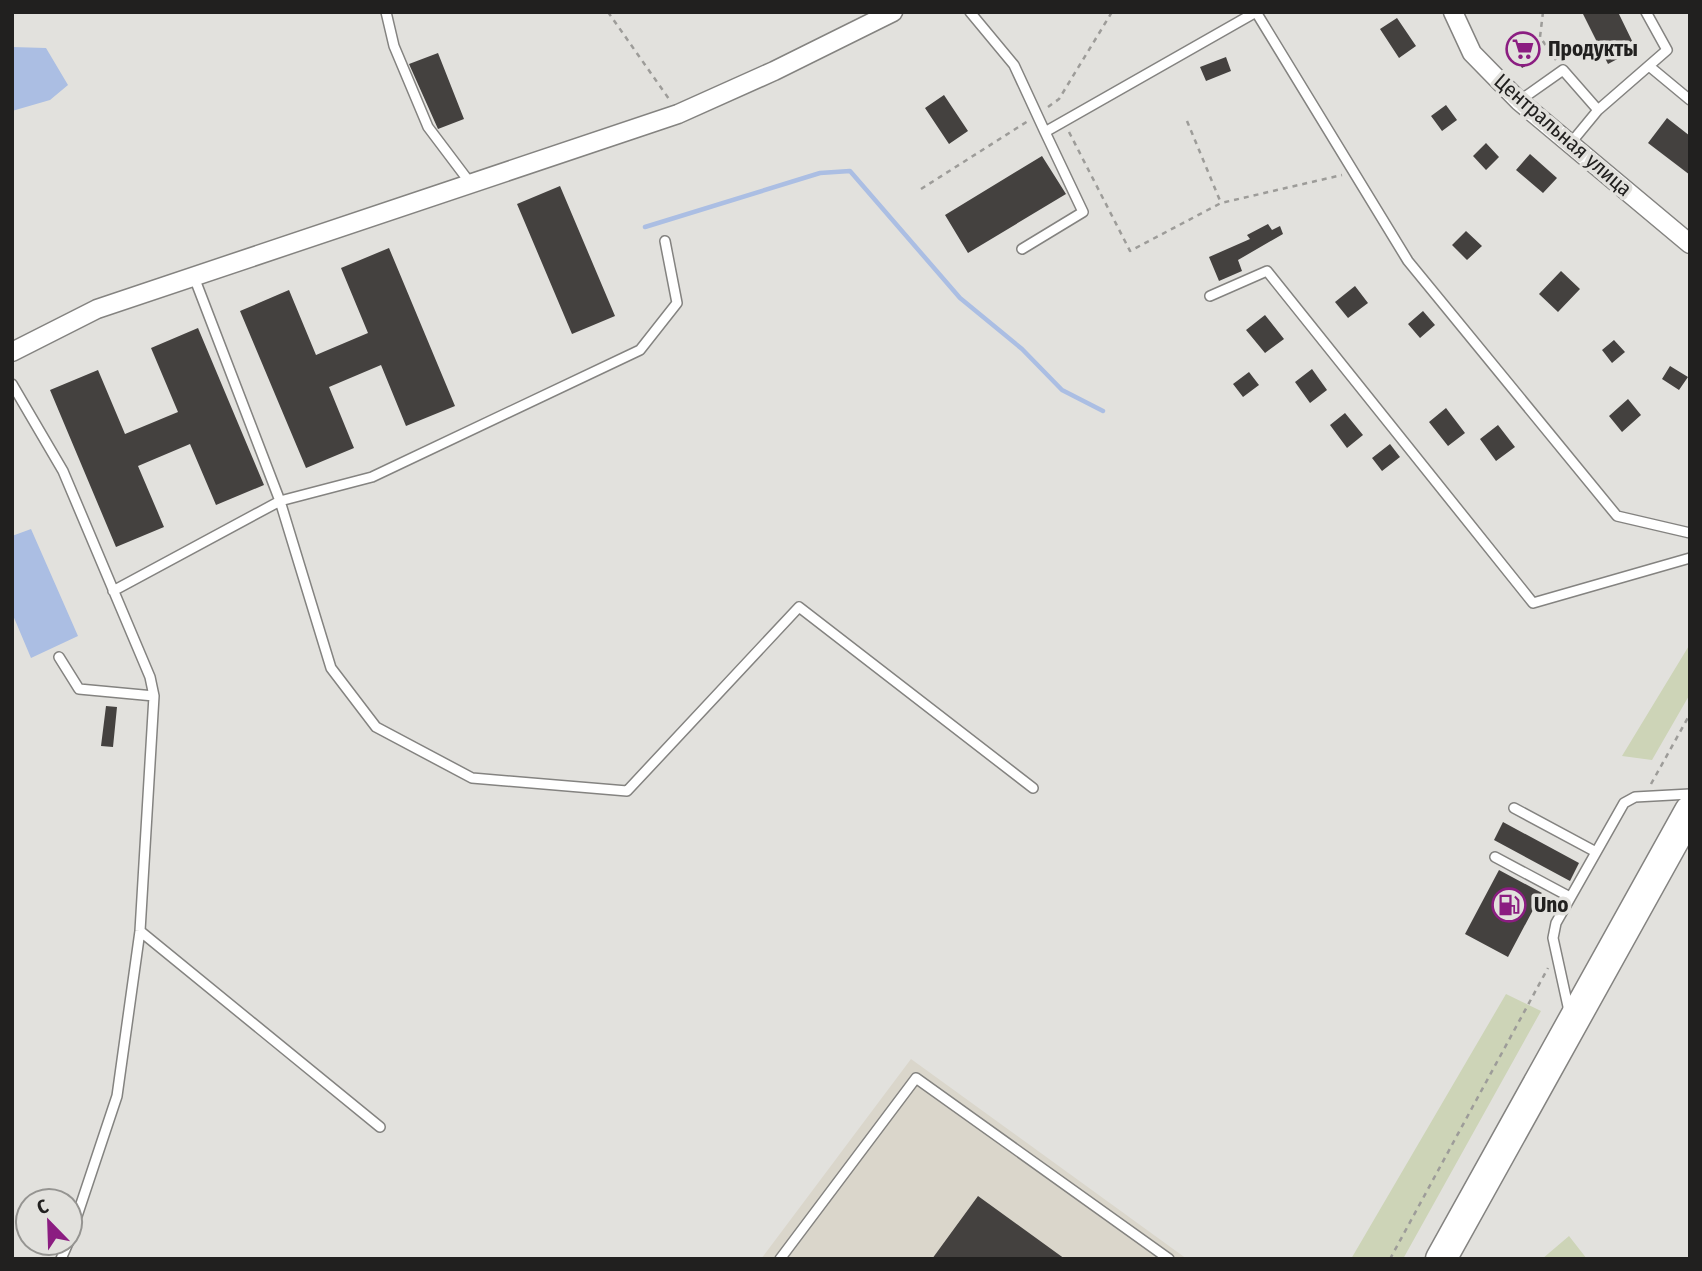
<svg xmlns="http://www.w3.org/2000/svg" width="1702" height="1271" viewBox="0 0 1702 1271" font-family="'Fira Sans Condensed',sans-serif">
<rect width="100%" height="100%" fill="#e2e1dd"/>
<path fill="#dad6cb" d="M911 1059 1187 1259H761Z"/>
<path fill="#cdd4b7" d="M1690 644V694L1652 760 1622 756Z
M1506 994 1541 1011 1403 1259H1351Z
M1569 1236 1587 1259H1542Z"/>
<path fill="#abbee3" d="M12 47 46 48 68 85 50 100 12 111Z
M31 529 78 636 31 658 12 613V536Z"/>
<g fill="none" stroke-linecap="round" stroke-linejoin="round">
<path stroke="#abbee3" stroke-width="4.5" d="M645 227 820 173 850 171 960 298 1022 349 1062 390 1103 411"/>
</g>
<path fill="#44413f" d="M1582 12H1618L1636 49 1608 64Z
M1397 18 1416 46 1399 58 1380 29Z
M1533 35 1539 46 1529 52 1534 61 1522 68 1510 47Z
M438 53 464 119 438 129 409 64Z
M1226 57 1231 71 1206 81 1200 67Z
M944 95 968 131 949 144 925 108Z
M1446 105 1457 120 1442 131 1431 116Z
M1667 118 1690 136V175L1648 143Z
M1486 143 1499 157 1486 170 1473 156Z
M1530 154 1557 178 1543 193 1516 170Z
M1042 156 1066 194 968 253 945 215Z
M560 186 615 316 572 334 517 204Z
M1268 224 1272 230 1280 226 1283 234 1238 260 1242 271 1219 281 1209 257 1250 239 1247 235Z
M1466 231 1482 246 1467 260 1452 245Z
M389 248 455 406 406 426 381 365 329 387 354 448 306 468 240 311 289 290 316 355 368 333 341 268Z
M1561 271 1580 289 1558 312 1539 294Z
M1355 286 1368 303 1348 318 1335 302Z
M1423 311 1435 325 1420 338 1408 324Z
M1265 315 1284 339 1265 353 1246 330Z
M198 328 264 485 216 505 190 444 138 466 164 527 116 547 50 390 98 370 125 434 178 412 151 348Z
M1614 340 1625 352 1612 363 1602 350Z
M1670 366 1688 377 1679 390 1662 379Z
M1312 369 1327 390 1310 403 1295 382Z
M1249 372 1259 385 1243 397 1233 384Z
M1628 399 1641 415 1622 432 1609 416Z
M1446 408 1465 433 1448 446 1429 422Z
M1345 413 1363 435 1347 448 1330 425Z
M1498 425 1515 447 1496 461 1480 439Z
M1390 444 1400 457 1382 471 1372 458Z
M106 706 117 707 113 747 101 746Z
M1503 822 1579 863 1570 881 1494 840Z
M1499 870 1542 893 1508 957 1465 934Z
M978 1196 1065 1259H932Z"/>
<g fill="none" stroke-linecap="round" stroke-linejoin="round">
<defs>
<path id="service" d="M386 12 394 46 428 127 471 184
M970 12 1014 65 1045 132 1256 12 1408 261 1617 516 1690 533
M1649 66 1690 100
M1519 101 1563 70 1598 110 1570 144
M1598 110 1667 50 1646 12
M1022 249 1083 212 1045 132
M194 277 280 501 372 477 640 350 677 303 665 241
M1210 296 1267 271 1533 603 1690 558
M12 384 63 471 150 677 154 696 140 931 117 1096 70 1237
M113 591 280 501 331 668 376 727 472 778 627 791 799 607 1033 788
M59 657 79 689 154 696
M1514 808 1596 852
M1495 857 1570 897
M140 931 380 1127
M1569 1011 1553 938 1556 923 1624 803 1635 797 1690 794
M61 1259 68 1243
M780 1259 916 1078 1169 1259"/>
<path id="minor" d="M1453 12 1472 53 1519 101 1690 244
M12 352 97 309 678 114 774 71 893 12"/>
<path id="primary" d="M1441 1259 1690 811"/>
</defs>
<use href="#service" stroke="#848380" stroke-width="12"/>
<use href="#minor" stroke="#848380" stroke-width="21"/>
<use href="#primary" stroke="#848380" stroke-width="33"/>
<path stroke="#9d9c99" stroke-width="2.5" stroke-dasharray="5 5" stroke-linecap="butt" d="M608 12 669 99
M1543 12 1540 37 1556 60
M1048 107 1059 99 1112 12
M1187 121 1221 203
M1069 132 1130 251 1221 203 1342 175
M921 189 1028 121
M1651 784 1690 714
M1390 1259 1548 968"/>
<use href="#service" stroke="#fff" stroke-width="9"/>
<use href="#minor" stroke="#fff" stroke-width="18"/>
<use href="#primary" stroke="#fff" stroke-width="30"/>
</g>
<defs>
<symbol id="supermarket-ring" viewBox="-11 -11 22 22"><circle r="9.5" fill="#e2e1dd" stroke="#8b1d81" stroke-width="1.5"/><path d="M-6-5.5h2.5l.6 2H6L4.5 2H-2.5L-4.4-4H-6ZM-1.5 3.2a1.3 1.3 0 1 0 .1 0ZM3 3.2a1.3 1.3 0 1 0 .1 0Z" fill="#8b1d81"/></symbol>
<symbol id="fuel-ring" viewBox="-11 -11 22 22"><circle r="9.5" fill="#e2e1dd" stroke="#8b1d81" stroke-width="1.5"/><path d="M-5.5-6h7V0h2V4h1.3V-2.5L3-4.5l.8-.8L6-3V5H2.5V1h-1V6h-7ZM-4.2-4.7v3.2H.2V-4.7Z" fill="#8b1d81"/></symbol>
</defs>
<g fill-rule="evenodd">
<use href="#supermarket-ring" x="1504" y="30" width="38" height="38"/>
<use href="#fuel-ring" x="1490" y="886" width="38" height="38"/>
</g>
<g text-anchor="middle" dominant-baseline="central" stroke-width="7" stroke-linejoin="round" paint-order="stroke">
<g font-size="21" font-weight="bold" fill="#21201f" stroke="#e2e1dd" text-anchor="start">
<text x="1548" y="49">Продукты</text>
<text x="1534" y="905">Uno</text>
</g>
<g font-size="21" fill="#21201f" stroke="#e2e1dd">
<text transform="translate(1563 135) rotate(41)">Центральная улица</text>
</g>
</g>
<rect width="1702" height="1271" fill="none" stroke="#21201f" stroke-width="28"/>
<g transform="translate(49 1222) rotate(337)"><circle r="33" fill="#e2e1dd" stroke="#959491" stroke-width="2"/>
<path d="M0-5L12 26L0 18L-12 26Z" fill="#8b1d81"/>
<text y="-10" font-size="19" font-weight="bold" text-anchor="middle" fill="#21201f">С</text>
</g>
</svg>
